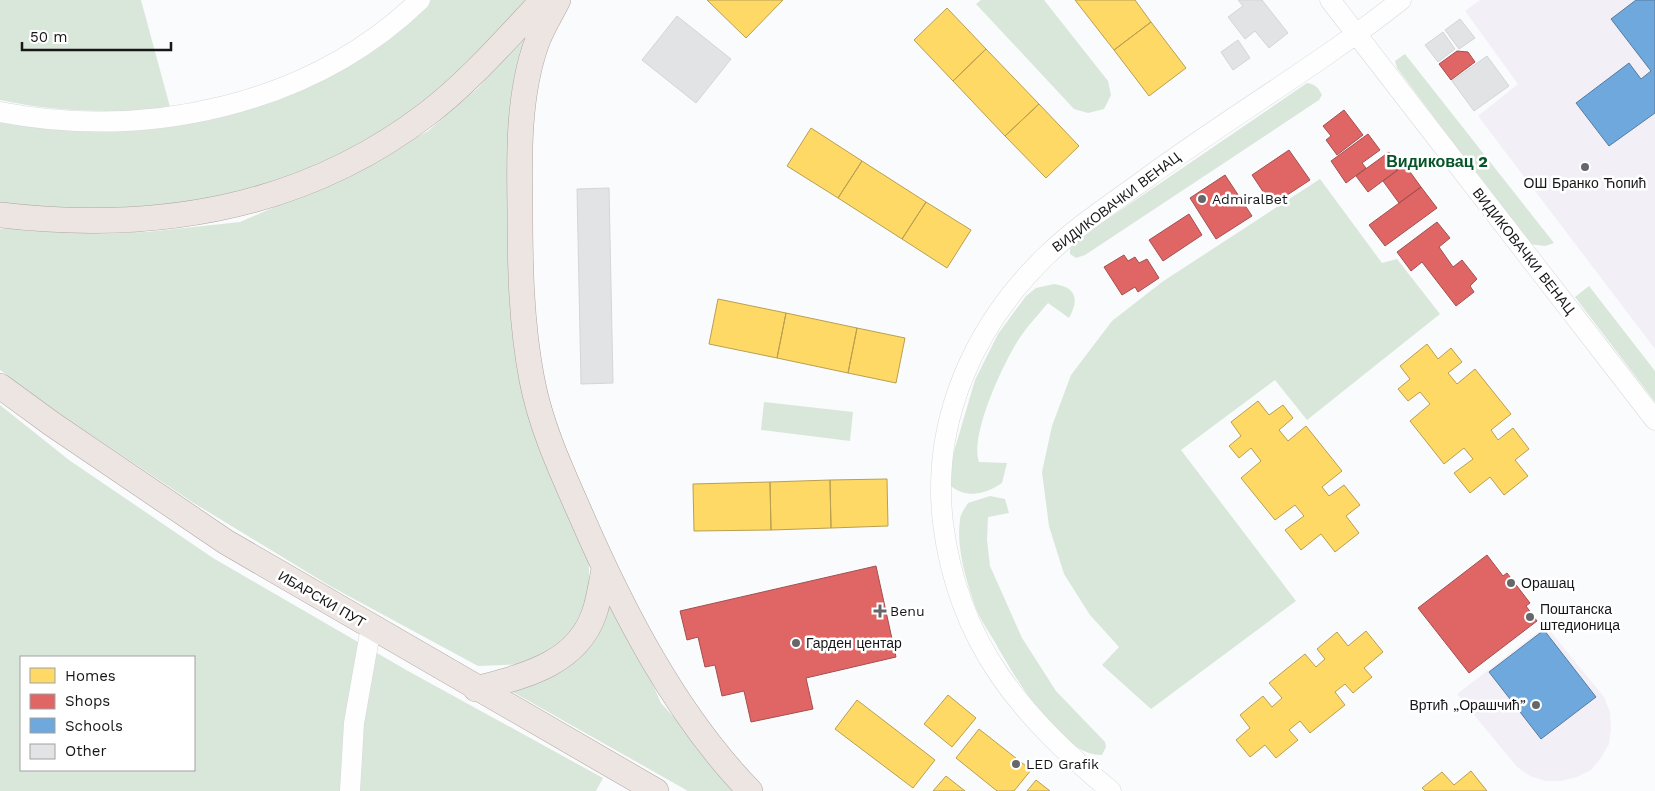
<svg xmlns="http://www.w3.org/2000/svg" width="1655" height="791" viewBox="0 0 1655 791" font-family="'Work Sans',sans-serif">
<rect width="100%" height="100%" fill="#fafbfc"/>
<path fill="#f3eff7" d="M1480 0H1655V349L1478 116 1518 84 1465 11Z
M1546 626 1604 697 1610 712 1611 728 1609 744 1601 758 1591 770 1577 777 1561 781H1545L1530 776 1517 767 1457 694Z"/>
<path fill="#d9e7da" fill-rule="evenodd" d="M0 0H141L170 107C115 114 54 112 0 100Z
M431 0H527L481 50 433 96 381 134 308 173 157 211 51 212 0 204V122L81 130 152 128 262 105 422 10Z
M981 0H1044L1108 81 1111 95 1104 109 1088 113 1074 109 976 4Z
M527 33 518 291 589 558V598L568 637 527 664 478 666 330 586 192 502 42 402 0 370V229L31 228 81 233 147 232 240 222 344 177 428 131 478 88Z
M1405 54 1554 243 1545 246 1529 244 1397 68 1395 61Z
M1307 83C1315 84 1318 87 1322 95L1319 100 1085 255 1076 258 1070 254V249L1074 242Z
M1320 179 1382 263 1397 259 1440 314 1307 420 1275 380 1181 450 1296 601 1151 709 1102 665 1119 647 1090 615 1064 574 1049 526 1042 472 1052 426 1071 375 1112 321 1162 282Z
M1054 284C1077 287 1079 300 1069 318L1048 303C1039 314 1029 324 1021 336 1005 359 969 435 979 462L1007 463 1002 483C986 494 967 499 951 486L948 472 975 380 998 334 1026 296 1036 288Z
M1589 286 1655 371V402L1575 297Z
M764 402 853 412 850 441 761 430Z
M0 405 69 460 213 558 408 671 603 778 596 791H0ZM21 657H194V770H21Z
M990 496 1005 499 1009 513 988 517 987 540 990 566 1022 638 1056 691 1105 742 1106 747 1102 755C1061 757 1015 677 997 646 990 633 980 620 975 606 966 580 956 547 960 520 960 514 965 508 968 503Z
M607 580 661 703 740 791H688L511 691 557 670Z"/>
<path fill="#ffd966" stroke="#b99f4f" d="M707 0H783L746 38Z
M1075 0H1135L1151 22 1114 50Z
M947 8 986 49 953 81 914 40Z
M1151 22 1186 68 1149 96 1114 50Z
M986 49 1039 104 1005 136 953 81Z
M1039 104 1079 146 1046 178 1005 136Z
M811 128 862 161 838 198 787 166Z
M862 161 926 202 902 239 838 198Z
M926 202 971 230 947 268 902 239Z
M718 299 786 313 777 358 709 344Z
M786 313 857 328 848 373 777 358Z
M857 328 905 338 896 383 848 373Z
M1427 344 1438 359 1451 348 1462 362 1448 373 1457 384 1475 369 1511 414 1491 430 1498 440 1513 428 1529 449 1515 460 1528 476 1504 495 1490 477 1470 493 1454 473 1473 459 1464 448 1444 464 1410 421 1430 404 1420 392 1408 401 1398 389 1410 379 1400 366Z
M1258 401 1269 415 1283 405 1293 418 1279 430 1288 441 1306 426 1342 471 1322 487 1329 496 1344 485 1360 505 1346 516 1359 533 1335 552 1321 534 1301 550 1285 530 1304 516 1295 505 1275 520 1241 478 1261 461 1251 448 1239 458 1229 446 1241 436 1231 422Z
M887 479 888 526 831 528 830 480Z
M830 480 831 528 771 530 770 482Z
M770 482 771 530 694 531 693 484Z
M1366 631 1383 652 1364 668 1372 677 1353 693 1345 684 1335 692 1345 705 1310 733 1300 721 1289 730 1298 740 1276 758 1265 745 1250 757 1236 740 1250 728 1240 715 1263 696 1272 707 1282 698 1269 683 1305 654 1316 667 1325 659 1317 649 1337 632 1348 646Z
M948 695 976 718 952 747 924 724Z
M857 700 935 760 913 788 835 729Z
M979 729 1031 770 1014 791H997L956 758Z
M1471 771 1487 791H1425L1422 788 1442 772 1454 785Z
M946 776 965 791H933Z
M1036 780 1050 791H1027Z"/>
<path fill="#e06666" stroke="#a44e4f" d="M1457 51 1468 52 1475 62 1451 80 1439 64Z
M1344 110 1363 135 1337 155 1326 140 1331 136 1323 126Z
M1368 134 1380 150 1362 163 1366 168 1346 183 1331 161Z
M1289 150 1310 180 1272 205 1252 175Z
M1389 152 1400 168 1368 192 1356 176Z
M1405 165 1421 187 1399 203 1383 181Z
M1225 175 1252 216 1216 239 1190 198Z
M1421 187 1437 208 1385 246 1369 225Z
M1189 214 1202 235 1163 261 1149 240Z
M1437 222 1450 238 1439 247 1453 267 1462 260 1477 279 1470 286 1474 292 1456 306 1422 262 1411 271 1397 252Z
M1124 255 1128 261 1135 257 1139 263 1147 259 1159 278 1138 292 1135 287 1122 295 1104 267Z
M1487 555 1503 576 1507 573 1530 603 1526 606 1537 621 1469 673 1418 608Z
M876 566 896 657 806 678 813 709 751 722 744 691 722 696 715 665 705 667 698 637 687 640 680 611Z"/>
<path fill="#6fa8dc" stroke="#557ca2" d="M1636 0H1655V113L1609 146 1576 103 1629 63 1641 79 1651 71 1611 19Z
M1544 630 1596 697 1541 739 1489 672Z"/>
<path fill="#e2e3e5" stroke="#d5d5d8" d="M1238 0H1262L1288 33 1269 48 1255 31 1245 39 1228 17 1243 6Z
M677 16 731 59 696 103 642 60Z
M1460 19 1475 38 1459 49 1445 30Z
M1443 32 1455 49 1438 62 1425 45Z
M1238 40 1250 58 1233 70 1221 52Z
M1487 56 1509 86 1474 111 1452 81Z
M609 188 613 383 581 384 577 189Z"/>
<g fill="none" stroke-linecap="round" stroke-linejoin="round">
<defs>
<path id="minor" d="M1330 0 1655 420
M0 112C147 140 310 106 420 0
M350 791 354 723 371 627
M1111 791C1021 716 958 644 943 523 931 421 974 325 1047 255 1076 227 1111 204 1144 180 1228 118 1319 65 1401 0"/>
<path id="major" d="M558 0C551 14 542 28 537 42 518 94 519 155 520 209 520 266 521 323 532 380 541 427 561 470 580 513 622 610 676 715 750 791
M0 215C154 233 301 210 427 114 470 81 506 39 543 0
M0 386 52 424 226 542 656 791
M476 689C523 676 576 665 594 614 599 600 601 584 604 569"/>
</defs>
<use href="#minor" stroke="#d7d8da" stroke-width="21"/>
<use href="#major" stroke="#b0a4a1" stroke-width="26"/>
<use href="#minor" stroke="#fefeff" stroke-width="20"/>
<use href="#major" stroke="#ece5e2" stroke-width="25"/>
</g>
<g fill="#666769" stroke="#fff" stroke-width="2">
<circle cx="1585" cy="167" r="5"/>
<circle cx="1202" cy="199" r="5"/>
<circle cx="1511" cy="583" r="5"/>
<path d="M877.5 603.5h5v5h5v5h-5v5h-5v-5h-5v-5h5z"/>
<circle cx="1530" cy="617" r="5"/>
<circle cx="796" cy="643" r="5"/>
<circle cx="1536" cy="705" r="5"/>
<circle cx="1016" cy="764" r="5"/>
</g>
<g text-anchor="middle" dominant-baseline="central" stroke-width="5" stroke-linejoin="round" paint-order="stroke">
<g font-size="14" fill="#17171a" stroke="#fff" text-anchor="start">
<text x="1585" y="183" text-anchor="middle">ОШ Бранко Ћопић</text>
<text x="1212" y="199">AdmiralBet</text>
<text x="1521" y="583">Орашац</text>
<text x="1540" y="609">Поштанска<tspan x="1540" dy="16">штедионица</tspan></text>
<text x="890" y="611">Benu</text>
<text x="806" y="643">Гарден центар</text>
<text x="1526" y="705" text-anchor="end">Вртић „Орашчић”</text>
<text x="1026" y="764">LED Grafik</text>
</g>
<g font-size="14" fill="#17171a" stroke="#fff">
<text transform="translate(1116 202) rotate(-37)">ВИДИКОВАЧКИ ВЕНАЦ</text>
<text transform="translate(1524 251) rotate(52)">ВИДИКОВАЧКИ ВЕНАЦ</text>
<text transform="translate(322 599) rotate(30)">ИБАРСКИ ПУТ</text>
</g>
<g font-size="16" font-weight="bold" fill="#065428" stroke="#fff">
<text x="1437" y="161">Видиковац 2</text>
</g>
</g>
<rect x="20" y="656" width="175" height="115" fill="#ffffff" stroke="#a2a2a3"/>
<rect x="30" y="668" width="25" height="15" fill="#ffd966" stroke="#a2a2a3"/>
<text x="65" y="681" font-size="15" fill="#17171a">Homes</text>
<rect x="30" y="694" width="25" height="15" fill="#e06666" stroke="#a2a2a3"/>
<text x="65" y="706" font-size="15" fill="#17171a">Shops</text>
<rect x="30" y="718" width="25" height="15" fill="#6fa8dc" stroke="#a2a2a3"/>
<text x="65" y="731" font-size="15" fill="#17171a">Schools</text>
<rect x="30" y="744" width="25" height="15" fill="#e2e3e5" stroke="#a2a2a3"/>
<text x="65" y="756" font-size="15" fill="#17171a">Other</text>
<path d="M22 42v8h149v-8" fill="none" stroke="#17171a" stroke-width="2.5"/>
<text x="30" y="42" font-size="15" fill="#17171a" stroke="#ffffff" stroke-width="4" paint-order="stroke">50 m</text>
</svg>
